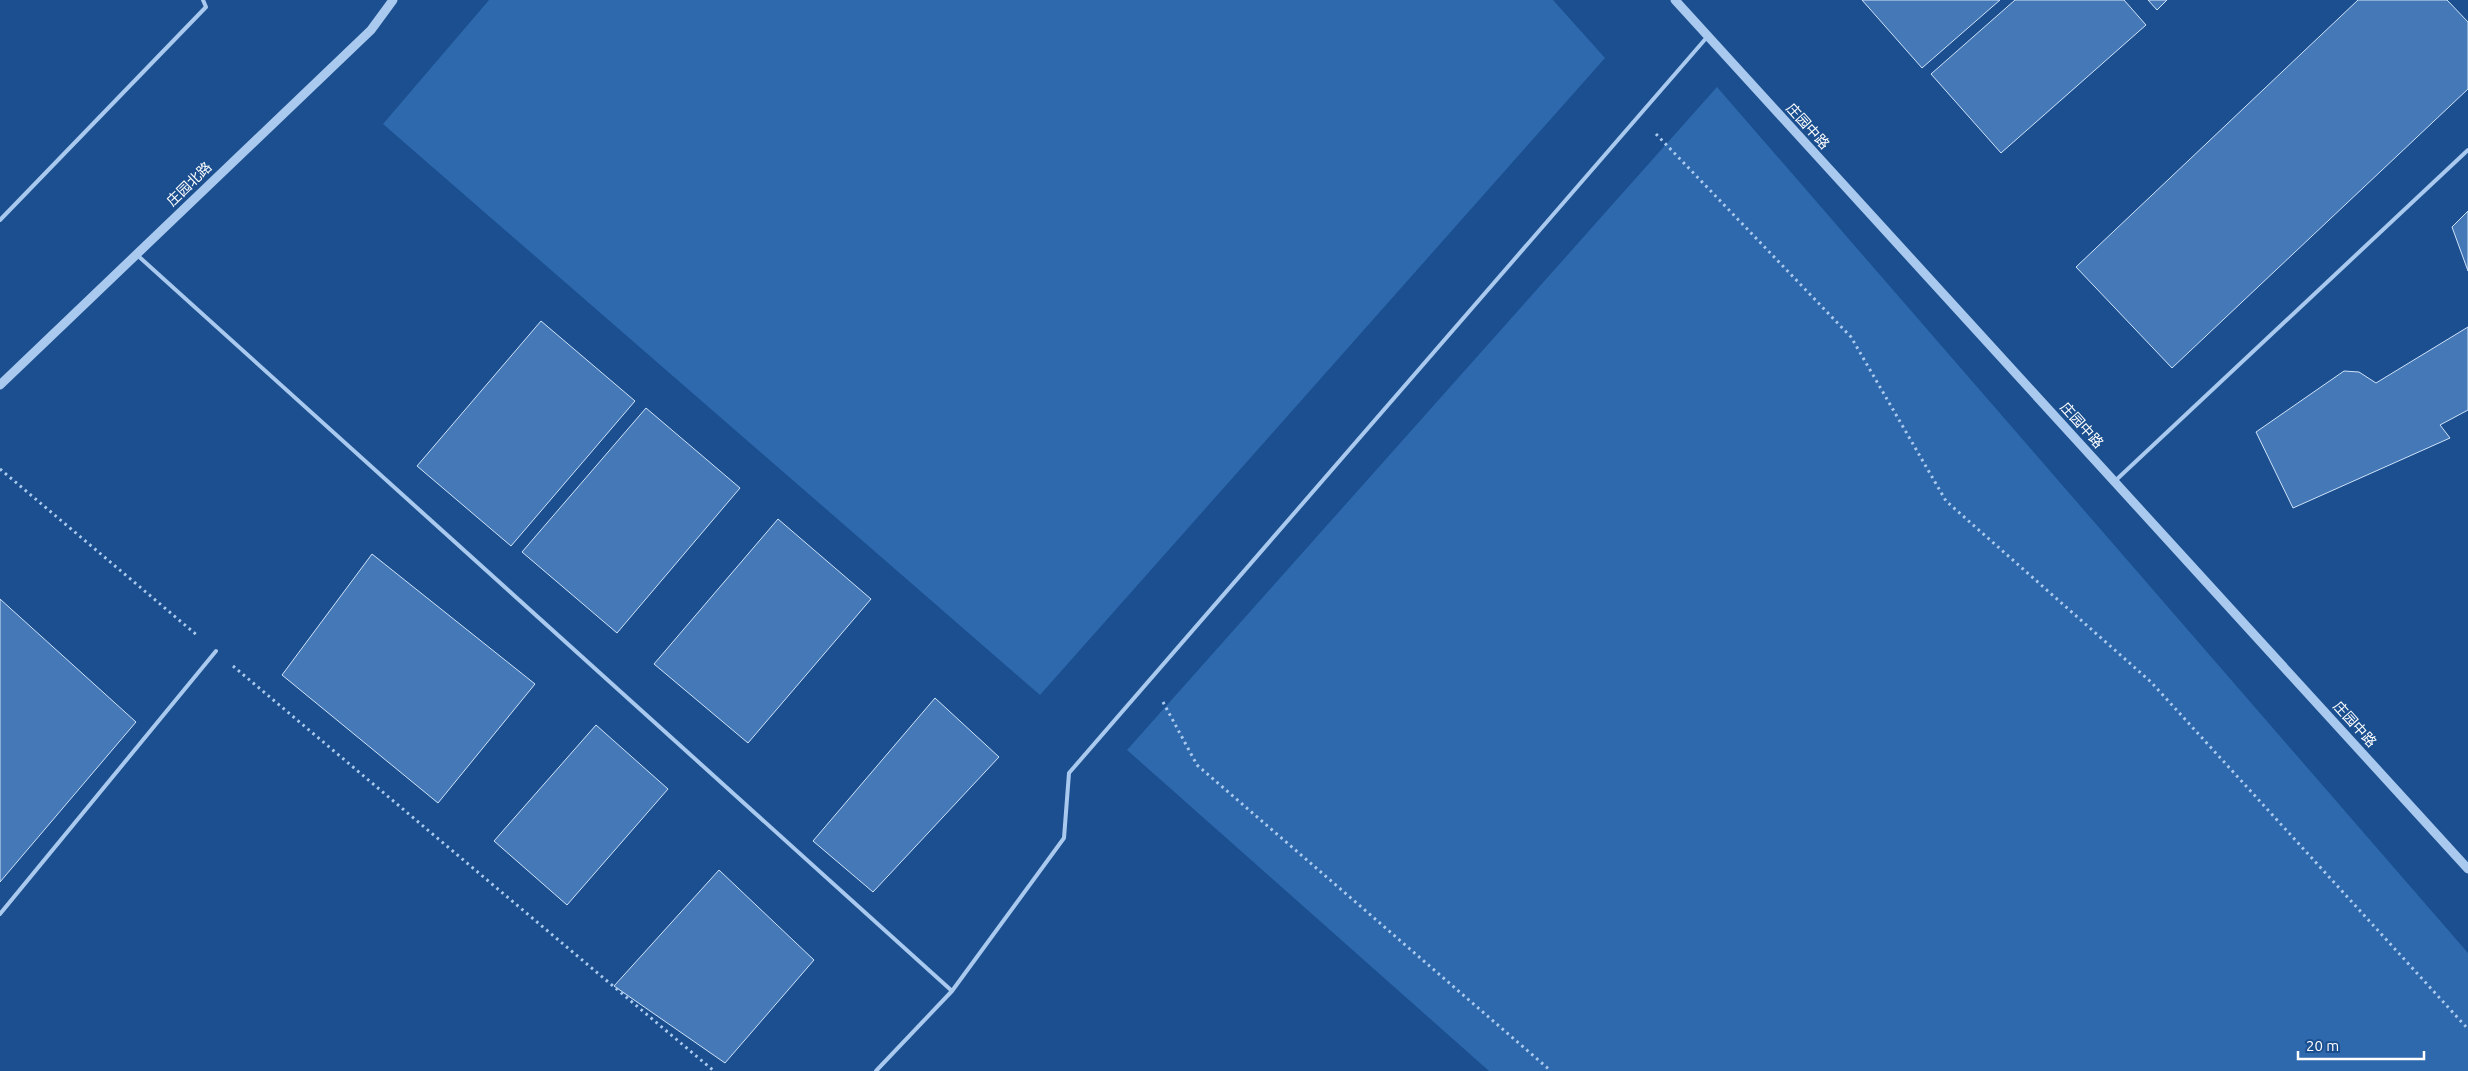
<svg xmlns="http://www.w3.org/2000/svg" width="2468" height="1071" viewBox="0 0 2468 1071" font-family="Ubuntu,'Noto Sans SC',sans-serif">
<rect width="100%" height="100%" fill="#1b4f8f"/>
<path fill="#2e69ad" d="M489 0H1553L1605 58 1040 695 383 124Z
M1717 87 2468 953V1071H1489L1127 750Z"/>
<path fill="#4478b7" stroke="#cfe3fa" d="M1862 0H2000L1922 68Z
M2015 0H2124L2146 25 2001 153 1931 74Z
M2148 0H2167L2157 10Z
M2358 0H2447L2468 22V89L2172 368 2076 267Z
M2468 211V271L2452 227Z
M541 321 635 401 511 546 417 466Z
M2468 327V410L2440 425 2450 438 2293 508 2256 432 2344 371 2359 372 2376 383Z
M646 408 740 488 617 633 522 552Z
M778 519 871 599 748 743 654 664Z
M372 554 535 684 438 803 282 675Z
M0 599 136 722 0 882Z
M935 698 999 757 873 892 813 841Z
M596 725 668 789 567 905 494 841Z
M719 870 814 960 725 1063 614 986Z"/>
<g fill="none" stroke-linecap="round" stroke-linejoin="round">
<path stroke="#a9c9ee" stroke-width="3" stroke-dasharray="2.5 4" stroke-linecap="butt" d="M1656 134 1851 337 1946 501 2151 682 2468 1029
M0 469 198 636
M233 666 714 1071
M1163 702 1197 765 1551 1071"/>
<path stroke="#a9c9ee" stroke-width="4" d="M0 220 206 7 203 0
M136 254 952 991 876 1071
M2115 481 2468 150
M0 914 216 651
M952 991 1064 838 1069 773 1708 36"/>
<path stroke="#a9c9ee" stroke-width="9" d="M1675 0 2468 869
M0 385 371 30 393 0"/>
</g>
<g text-anchor="middle" dominant-baseline="central" stroke-width="4" stroke-linejoin="round" paint-order="stroke">
<g font-size="14" fill="#fff" stroke="#1b4f8f">
<text transform="translate(1808 126) rotate(48)">庄园中路</text>
<text transform="translate(189 184) rotate(-44)">庄园北路</text>
<text transform="translate(2082 425) rotate(48)">庄园中路</text>
<text transform="translate(2355 724) rotate(48)">庄园中路</text>
</g>
</g>
<path d="M2298 1051v8h126v-8" fill="none" stroke="#ffffff" stroke-width="2.5"/>
<text x="2306" y="1051" font-size="15" fill="#ffffff" stroke="#1b4f8f" stroke-width="4" paint-order="stroke">20 m</text>
</svg>
